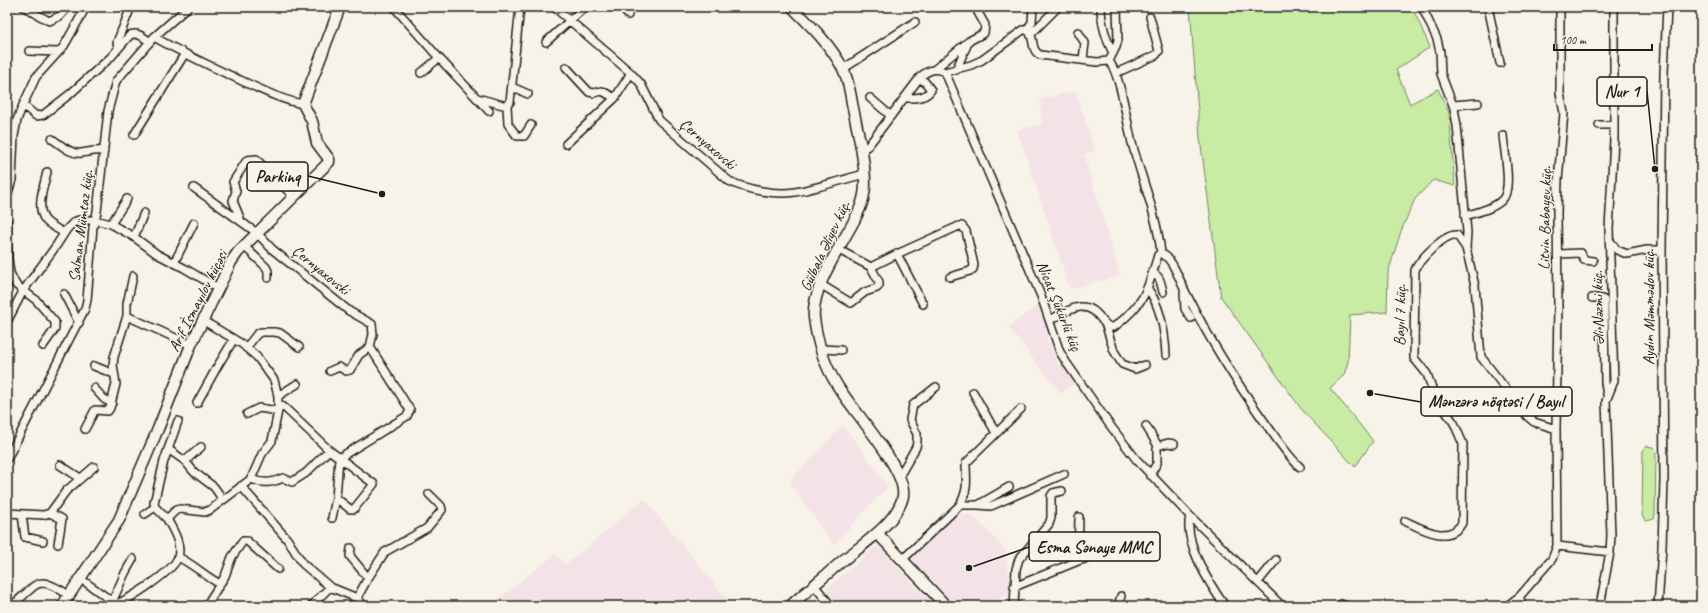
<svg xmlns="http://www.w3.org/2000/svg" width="1708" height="613" viewBox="0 0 1708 613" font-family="Caveat,sans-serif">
<rect width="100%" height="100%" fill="#f7f3e8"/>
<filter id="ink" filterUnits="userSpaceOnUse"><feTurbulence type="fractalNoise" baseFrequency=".025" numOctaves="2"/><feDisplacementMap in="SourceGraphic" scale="8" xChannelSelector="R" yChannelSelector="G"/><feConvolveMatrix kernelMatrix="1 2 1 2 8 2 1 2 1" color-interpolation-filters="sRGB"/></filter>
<g filter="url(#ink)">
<path fill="#f4e3e6" d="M1076 91 1095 151 1084 154 1120 276 1070 289 1017 130 1042 124 1040 99Z
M1038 305 1050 331 1046 338 1058 356 1057 361 1060 365 1065 366 1076 382 1061 394 1008 327Z
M843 425 888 486 834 545 789 482Z
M644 499 733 606H496V601L555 554 565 565Z
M954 513 973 515 1005 550 1011 590 990 606H956L909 557Z
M878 545 934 606H835L827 597 828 587Z"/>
<path fill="#c9eca5" stroke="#728460" d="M1190 7H1412L1430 47 1396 70 1410 104 1438 89 1449 113 1455 186 1433 180 1415 199 1401 231 1388 273 1387 312 1350 315 1348 362 1344 375 1330 388 1373 441 1355 467 1302 410 1221 297 1200 138Z
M1646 446 1653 447 1656 451 1655 515 1654 519 1647 521 1644 519 1642 515 1643 450Z"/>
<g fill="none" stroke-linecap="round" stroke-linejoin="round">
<defs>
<path id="street" d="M24 7 49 21 60 16 68 7
M394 7 439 58 489 111
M554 7 631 73 641 84 659 120 729 181C747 190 775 195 795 192 818 188 842 180 864 174
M621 7 628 15
M1101 7C1101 22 1106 40 1113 53
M1422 7 1437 39 1440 52 1441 74 1454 108 1457 126 1467 232 1466 248 1475 286 1481 357 1527 416 1534 422 1556 429
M1488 7 1500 63
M1027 30 1032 22 1033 7
M1078 32 1085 43 1083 59
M1031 34 1058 7
M154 37C182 53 210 66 240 80 260 89 281 100 303 104
M546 42 585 7
M118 47 117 42 131 7
M29 51 58 52
M566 67 589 92 594 93 602 91 615 98
M843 69 915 22
M935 69 969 41 984 33 985 25 975 7
M956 70 968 43
M945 72 971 65 982 60 1023 30H1027C1036 36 1029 49 1040 55L1097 62 1109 61 1116 47 1118 40 1117 7
M421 73 439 58
M1116 73 1156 55 1159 51 1150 17
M512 87 528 94
M477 98 503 105H507L510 102 520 7
M870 98 891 116
M905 98C914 98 925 99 931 90L925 82 919 78
M23 105 36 116 43 115 70 94 111 57 130 35C138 32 143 37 150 42
M507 105 508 124 517 136H524L531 125
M1453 105 1478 103
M1599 125H1614
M134 135 184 55
M52 139C60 144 71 155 81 153 91 152 92 150 104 151
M566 144 615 98 631 73
M861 150 868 146 921 76C929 70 936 67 945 72L1041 296 1060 352 1066 362 1109 424 1136 459 1190 516 1282 606
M47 172C44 186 35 209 46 221 51 226 58 229 64 233
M194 188 257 233 272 249 349 311 372 324 373 334 370 347 359 355 350 370 346 371 339 367 330 371
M7 196 12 180 14 136 17 120 23 105 36 77 64 46 86 7
M1465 216C1477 212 1493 209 1502 200 1513 190 1504 150 1503 135
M240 218 233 201 236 191 233 182 247 160 256 159 294 197
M7 222 8 259 10 273 16 285 36 300 55 322V329L43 346
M111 224 127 199
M134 237 144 213
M1610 241 1617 250 1627 254 1647 250H1662
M244 246 266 267 268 271V278
M839 250 871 267 897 254 959 226H962L966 231 974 265 973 269 970 271 950 277
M1161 253C1173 258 1180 282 1186 293 1209 339 1236 382 1266 424 1277 439 1287 455 1300 467
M897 254 923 304
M1558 254 1581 253 1584 260 1593 261
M174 263 194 223
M1153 273C1161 277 1161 284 1163 292
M820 284 851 303 865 292 877 288 879 285V282L871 267
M1148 289C1161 307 1165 333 1166 355
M1184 293 1185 309 1191 318
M64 294 79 323
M1592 298H1599L1604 300 1605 383 1607 395
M127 316 191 345
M1050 320C1059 315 1070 308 1080 307 1101 306 1101 329 1114 327 1145 303 1147 292 1158 255L1161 253C1157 215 1142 180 1132 143 1127 123 1121 76 1109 61
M7 322 23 291 56 246 67 229 74 222 79 220H95L111 224 134 237 157 254 184 268 218 288
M1106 326 1114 351 1122 364 1135 369 1145 365
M246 348 257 334 261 332H274L280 333 299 347
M822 349 841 350
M94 366 114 374
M94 388 104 399 112 403
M973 392 996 433
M278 396 297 384
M197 403 217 367 234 339
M278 403 286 409 329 450 374 484 354 509H350L336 498
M247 414 259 408 278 411
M1146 426 1158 446
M85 429 95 410 108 411 110 408 116 384 113 365 114 357 127 316V304L133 276
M168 449 185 461 194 472 214 487 219 494 222 500
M7 459 85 309 87 300 93 227 97 212 108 111 116 81 154 37 188 7
M185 461 201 447
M60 465 80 478
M900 475 916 447 917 442V434L910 420 913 405 936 387
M1150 475 1157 463V449L1158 446 1168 443 1174 444
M251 479C263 484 272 483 283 478L292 482 306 473 329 450
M241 486 287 539 303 564 330 587 357 598 364 606
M960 505H978L1009 487
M978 505 991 506 1064 474
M7 513 43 515 50 513 66 491 94 467
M50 513 62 519 58 544
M22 514 25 537 43 541
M145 514 155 507
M1190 516C1183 542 1210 585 1225 606
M332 518 336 498 339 458 407 416 410 410 370 347
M167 519 155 507 154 503 164 461 178 421
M1405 521C1422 529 1449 545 1462 523L1463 444 1454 423 1439 402 1433 391 1427 374 1414 358 1415 270C1420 259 1445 233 1457 235L1466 248
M1557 546 1610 552
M351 548 350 556 368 578
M178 557C193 564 205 576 220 584
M902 560 960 505C969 488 966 480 966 463L1021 409
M1078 561 1079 517
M81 579 116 604C130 599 174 571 178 557 182 544 173 530 167 519L176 510 180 509 205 512 210 510 251 479 262 454 272 441 278 411V396L274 380 257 357 242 344 202 320
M1258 582 1276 560
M814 585 831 606
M1014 587 1078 561 1113 551
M1520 596 1521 606
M357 598 368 578 385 552 427 528 442 510 441 506 429 494
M113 600 125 573 133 559
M1341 604 1346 606
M11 606C39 585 34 572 70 596
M206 606 225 576 232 557 243 541H247L278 569
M311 606 330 587
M1014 606 1016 569 1019 559 1049 524 1051 518V496L1053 493 1062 491
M1118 606 1121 596
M1507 606 1520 596 1552 559 1557 546 1556 429 1558 306 1557 213 1558 180 1564 113 1560 93V7
M1600 606 1610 552 1611 535 1606 401 1614 381 1609 229 1614 139V7
M1658 606 1662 548 1664 480 1662 250 1664 73 1667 7"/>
<path id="secondary" d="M877 533 946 606
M62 606 119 520 158 429 191 345 231 262 238 252 329 162V159L317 143 312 121 303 104 340 7
M790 606C807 591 824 577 841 562 861 546 898 522 903 496 907 469 852 410 837 385 825 366 817 341 814 318 811 286 843 244 857 215 862 205 865 195 865 184 865 159 858 133 853 108 850 94 849 79 842 67 830 44 810 25 792 7"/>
</defs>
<use href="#street" stroke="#1c1c1c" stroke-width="10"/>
<use href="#secondary" stroke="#1c1c1c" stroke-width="13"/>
<use href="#street" stroke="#f7f3e8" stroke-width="7"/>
<use href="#secondary" stroke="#f7f3e8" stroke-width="10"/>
</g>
</g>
<g text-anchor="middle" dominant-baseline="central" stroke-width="3" stroke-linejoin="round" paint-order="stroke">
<g font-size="16" fill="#1c1c1c" stroke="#f7f3e8">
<text transform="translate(708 144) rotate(41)">Çernyaxovski</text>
<text transform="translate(1545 218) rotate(-89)">Litvin Babayev küç.</text>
<text transform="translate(81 226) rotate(-83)">Salman Mümtaz küç.</text>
<text transform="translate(825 246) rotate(-65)">Gülbala Əliyev küç.</text>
<text transform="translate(321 270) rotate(39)">Çernyaxovski</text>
<text transform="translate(198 301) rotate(-63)">Arif İsmayılov küçəsi</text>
<text transform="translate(1059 306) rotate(68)">Nicat Şükürlü küç</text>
<text transform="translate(1649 307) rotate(-90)">Aydın Məmmədov küç.</text>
<text transform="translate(1598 308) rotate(-91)">Əli Nəzmi küç.</text>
<text transform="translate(1400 315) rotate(-89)">Bayıl 7 küç.</text>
</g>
</g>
<path fill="none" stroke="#1c1c1c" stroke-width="1.5" d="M1655 169L1647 91M382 194L308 176M1370 393L1421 402M969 568L1029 547"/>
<g fill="#1c1c1c" stroke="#f7f3e8" stroke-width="1.5">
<circle cx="1655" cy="169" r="4"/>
<circle cx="382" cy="194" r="4"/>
<circle cx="1370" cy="393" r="4"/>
<circle cx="969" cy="568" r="4"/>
</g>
<g fill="#f7f3e8" stroke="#1c1c1c" stroke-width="1.5">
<rect x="1597" y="77" width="50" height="29" rx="4"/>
<rect x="247" y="162" width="61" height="29" rx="4"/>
<rect x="1421" y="387" width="151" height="29" rx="4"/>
<rect x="1029" y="532" width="131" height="29" rx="4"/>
</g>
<g font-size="17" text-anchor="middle" font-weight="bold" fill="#1c1c1c">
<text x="1622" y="97">Nur 1</text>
<text x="278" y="182">Parkinq</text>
<text x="1496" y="407">Mənzərə nöqtəsi / Bayıl</text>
<text x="1094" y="553">Esma Sənaye MMC</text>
</g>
<rect width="1708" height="613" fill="none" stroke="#f7f3e8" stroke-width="24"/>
<rect x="12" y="12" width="1684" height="589" fill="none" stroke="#1c1c1c" stroke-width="1.5" filter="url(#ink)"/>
<path d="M1554 44v6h98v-6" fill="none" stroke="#1c1c1c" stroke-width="2"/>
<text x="1560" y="44" font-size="12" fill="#1c1c1c" stroke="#f7f3e8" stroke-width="3" paint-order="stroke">100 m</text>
</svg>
